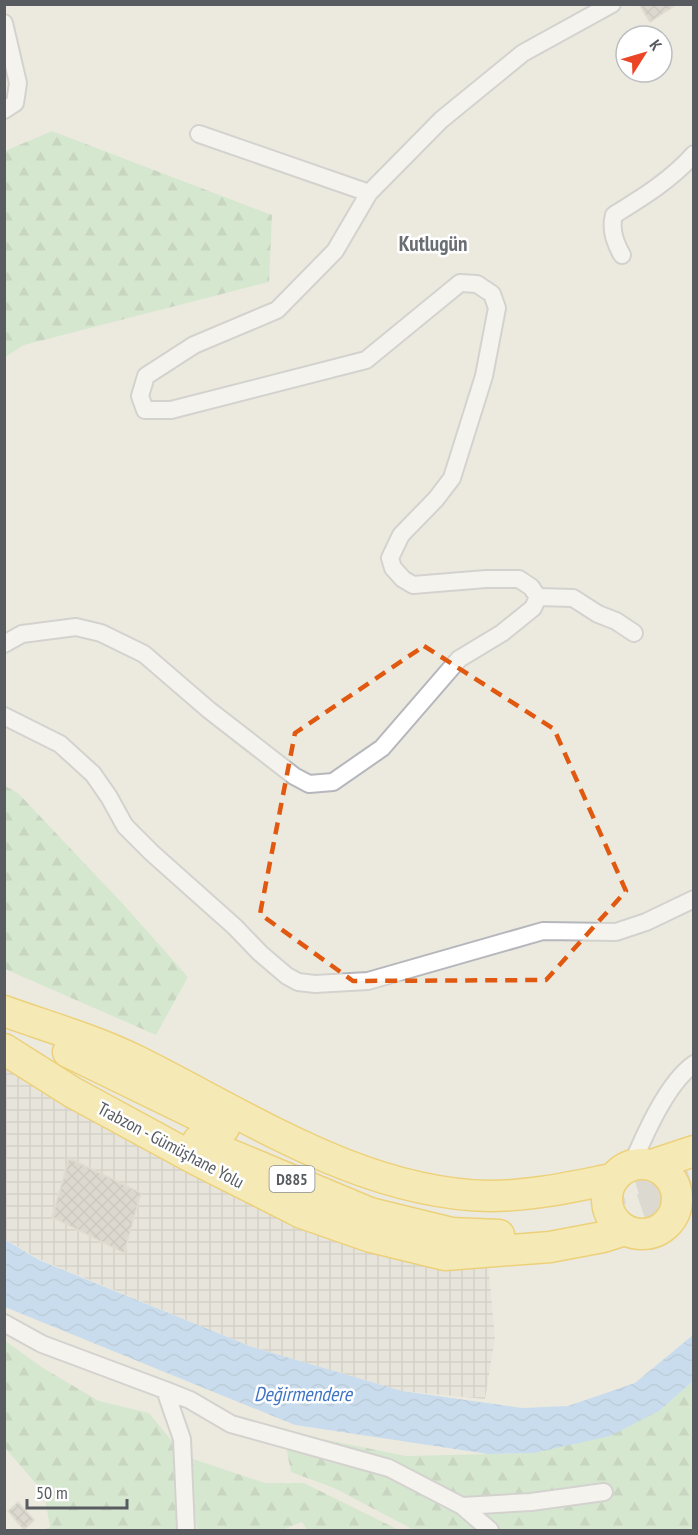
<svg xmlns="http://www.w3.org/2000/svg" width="698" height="1535" viewBox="0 0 698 1535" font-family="'PT Sans Narrow',sans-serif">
<defs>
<pattern id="industrial-grid" width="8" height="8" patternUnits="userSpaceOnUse" patternTransform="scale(1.5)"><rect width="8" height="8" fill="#dfddd7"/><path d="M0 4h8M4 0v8" fill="none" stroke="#b8b6b2"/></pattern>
<pattern id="forest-firs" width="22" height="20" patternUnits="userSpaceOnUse" patternTransform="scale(1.5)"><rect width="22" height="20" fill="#bbe5be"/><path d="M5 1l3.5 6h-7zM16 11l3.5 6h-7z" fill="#9bbd9e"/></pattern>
<pattern id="water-waves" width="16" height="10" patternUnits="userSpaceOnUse" patternTransform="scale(1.5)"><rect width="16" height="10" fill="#9dcdff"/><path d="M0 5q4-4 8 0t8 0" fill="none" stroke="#83aad2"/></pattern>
<pattern id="building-cross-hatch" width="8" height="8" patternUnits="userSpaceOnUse" patternTransform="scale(1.5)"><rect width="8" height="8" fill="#c7c4bd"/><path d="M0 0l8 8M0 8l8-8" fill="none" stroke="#a4a29d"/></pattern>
</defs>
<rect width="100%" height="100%" fill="#eceadf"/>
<path fill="url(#industrial-grid)" d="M5 1062 488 1262 495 1338 485 1399 402 1391 252 1347 39 1259 5 1239Z"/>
<path fill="url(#forest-firs)" d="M52 131 272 215 269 282 24 345 5 357V151Z
M5 786 18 793 123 904 188 977 156 1035 5 969Z
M4 1340 43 1368 99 1401 149 1413 172 1441 179 1489 181 1530H43L50 1527 44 1493 5 1448Z
M693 1381V1530H414L334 1488 291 1472 286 1446 322 1439 406 1456 534 1453 659 1411Z
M190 1458 265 1483H304L399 1530H307L302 1522 282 1530H197Z"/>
<path fill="url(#water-waves)" d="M4 1239 39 1260 252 1347 402 1391 522 1408 568 1406 635 1383 693 1335V1381L659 1411 610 1436 534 1453 488 1454 295 1425 5 1307Z"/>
<path fill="url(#building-cross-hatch)" stroke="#d1ccbe" stroke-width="1.5" d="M639 4H677L650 22Z
M69 1158 141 1193 124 1253 52 1217Z
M18 1502 34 1520 24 1530 8 1511Z"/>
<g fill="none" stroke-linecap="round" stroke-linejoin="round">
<path stroke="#c7c6c0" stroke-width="30" stroke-dasharray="30 15" stroke-linecap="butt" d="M593 1198 687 1169
M599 1223 693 1191"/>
<defs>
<path id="street" d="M4 23 18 83 15 103 4 110
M199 134 369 193
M622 255C615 243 610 229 614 215 643 197 671 180 694 154
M538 597 573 598 598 614 616 621 634 633
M4 644 22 634 76 627 101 633 144 654 209 710 294 776 309 784 333 782 382 748 459 659 502 633 533 608 538 597 531 587 519 579H486L413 585 403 579 393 568 390 558 401 535 436 499 452 478 484 376 497 308 492 294 477 284 460 283 366 360 171 410H145L140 396 146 376 194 345 277 310 335 251 369 193 441 120 523 53 612 4
M4 716 60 744 93 774 109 797 125 826 152 853 235 927 260 953 287 976 298 982 315 984 368 981 543 931 616 932 646 922 694 899
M632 1164C645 1134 667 1083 694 1064
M4 1323 42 1344 165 1390 182 1439 186 1530
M165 1390 190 1400 231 1424 389 1468 462 1506 531 1502 604 1492
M462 1506 490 1530"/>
<path id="highway" d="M4 1011C48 1027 95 1040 137 1061 248 1116 362 1194 490 1196 532 1196 571 1187 612 1179
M4 1049 72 1092 197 1160 302 1213 371 1237 445 1255 550 1247 603 1237 625 1230
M68 1052 224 1128
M198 1141 370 1213 452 1233 499 1235
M607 1199a35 35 0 1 1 70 0a35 35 0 1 1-70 0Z
M652 1165 694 1151"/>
</defs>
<use href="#street" stroke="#b5b7bd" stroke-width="20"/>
<use href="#highway" stroke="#ecb400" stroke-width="33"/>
<use href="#street" stroke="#fff" stroke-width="16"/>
<use href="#highway" stroke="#fee984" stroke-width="30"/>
</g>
<path d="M0 0H698V1535H0ZM424 646 554 729 626 891 546 980 353 981 260 914 295 733Z" fill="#eceadf" fill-opacity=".55" fill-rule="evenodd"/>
<path fill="none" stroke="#e15910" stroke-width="4.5" stroke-dasharray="12 8" stroke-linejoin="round" d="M424 646 554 729 626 891 546 980 353 981 260 914 295 733Z"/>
<g text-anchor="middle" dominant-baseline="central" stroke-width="5" stroke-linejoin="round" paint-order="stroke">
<rect fill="#fff" stroke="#8a8d90" stroke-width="1.5" x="269.5" y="1166" width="45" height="26" rx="4.5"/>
<g font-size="16" font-weight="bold" fill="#585c61">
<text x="292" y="1179">D885</text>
</g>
<g font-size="18" fill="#585c61" stroke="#fff">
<text transform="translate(171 1145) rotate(28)">Trabzon - Gümüşhane Yolu</text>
</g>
<g font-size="20" font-style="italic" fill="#3e75c4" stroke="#fff">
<text x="303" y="1394">Değirmendere</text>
</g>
<g font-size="21" font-weight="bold" fill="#696e73" stroke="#fff">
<text x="433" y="243">Kutlugün</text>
</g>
</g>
<rect width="698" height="1535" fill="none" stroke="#585c61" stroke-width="12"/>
<g transform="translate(644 54) rotate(53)"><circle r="28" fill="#ffffff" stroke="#bcbec0" stroke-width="1.5"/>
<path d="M0-4.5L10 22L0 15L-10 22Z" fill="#eb4526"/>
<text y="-9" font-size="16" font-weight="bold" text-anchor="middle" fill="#585c61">K</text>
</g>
<path d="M27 1499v9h100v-9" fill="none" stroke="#585c61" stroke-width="3"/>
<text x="36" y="1499" font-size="18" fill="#585c61" stroke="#ffffff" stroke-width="4.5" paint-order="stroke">50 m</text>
</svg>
